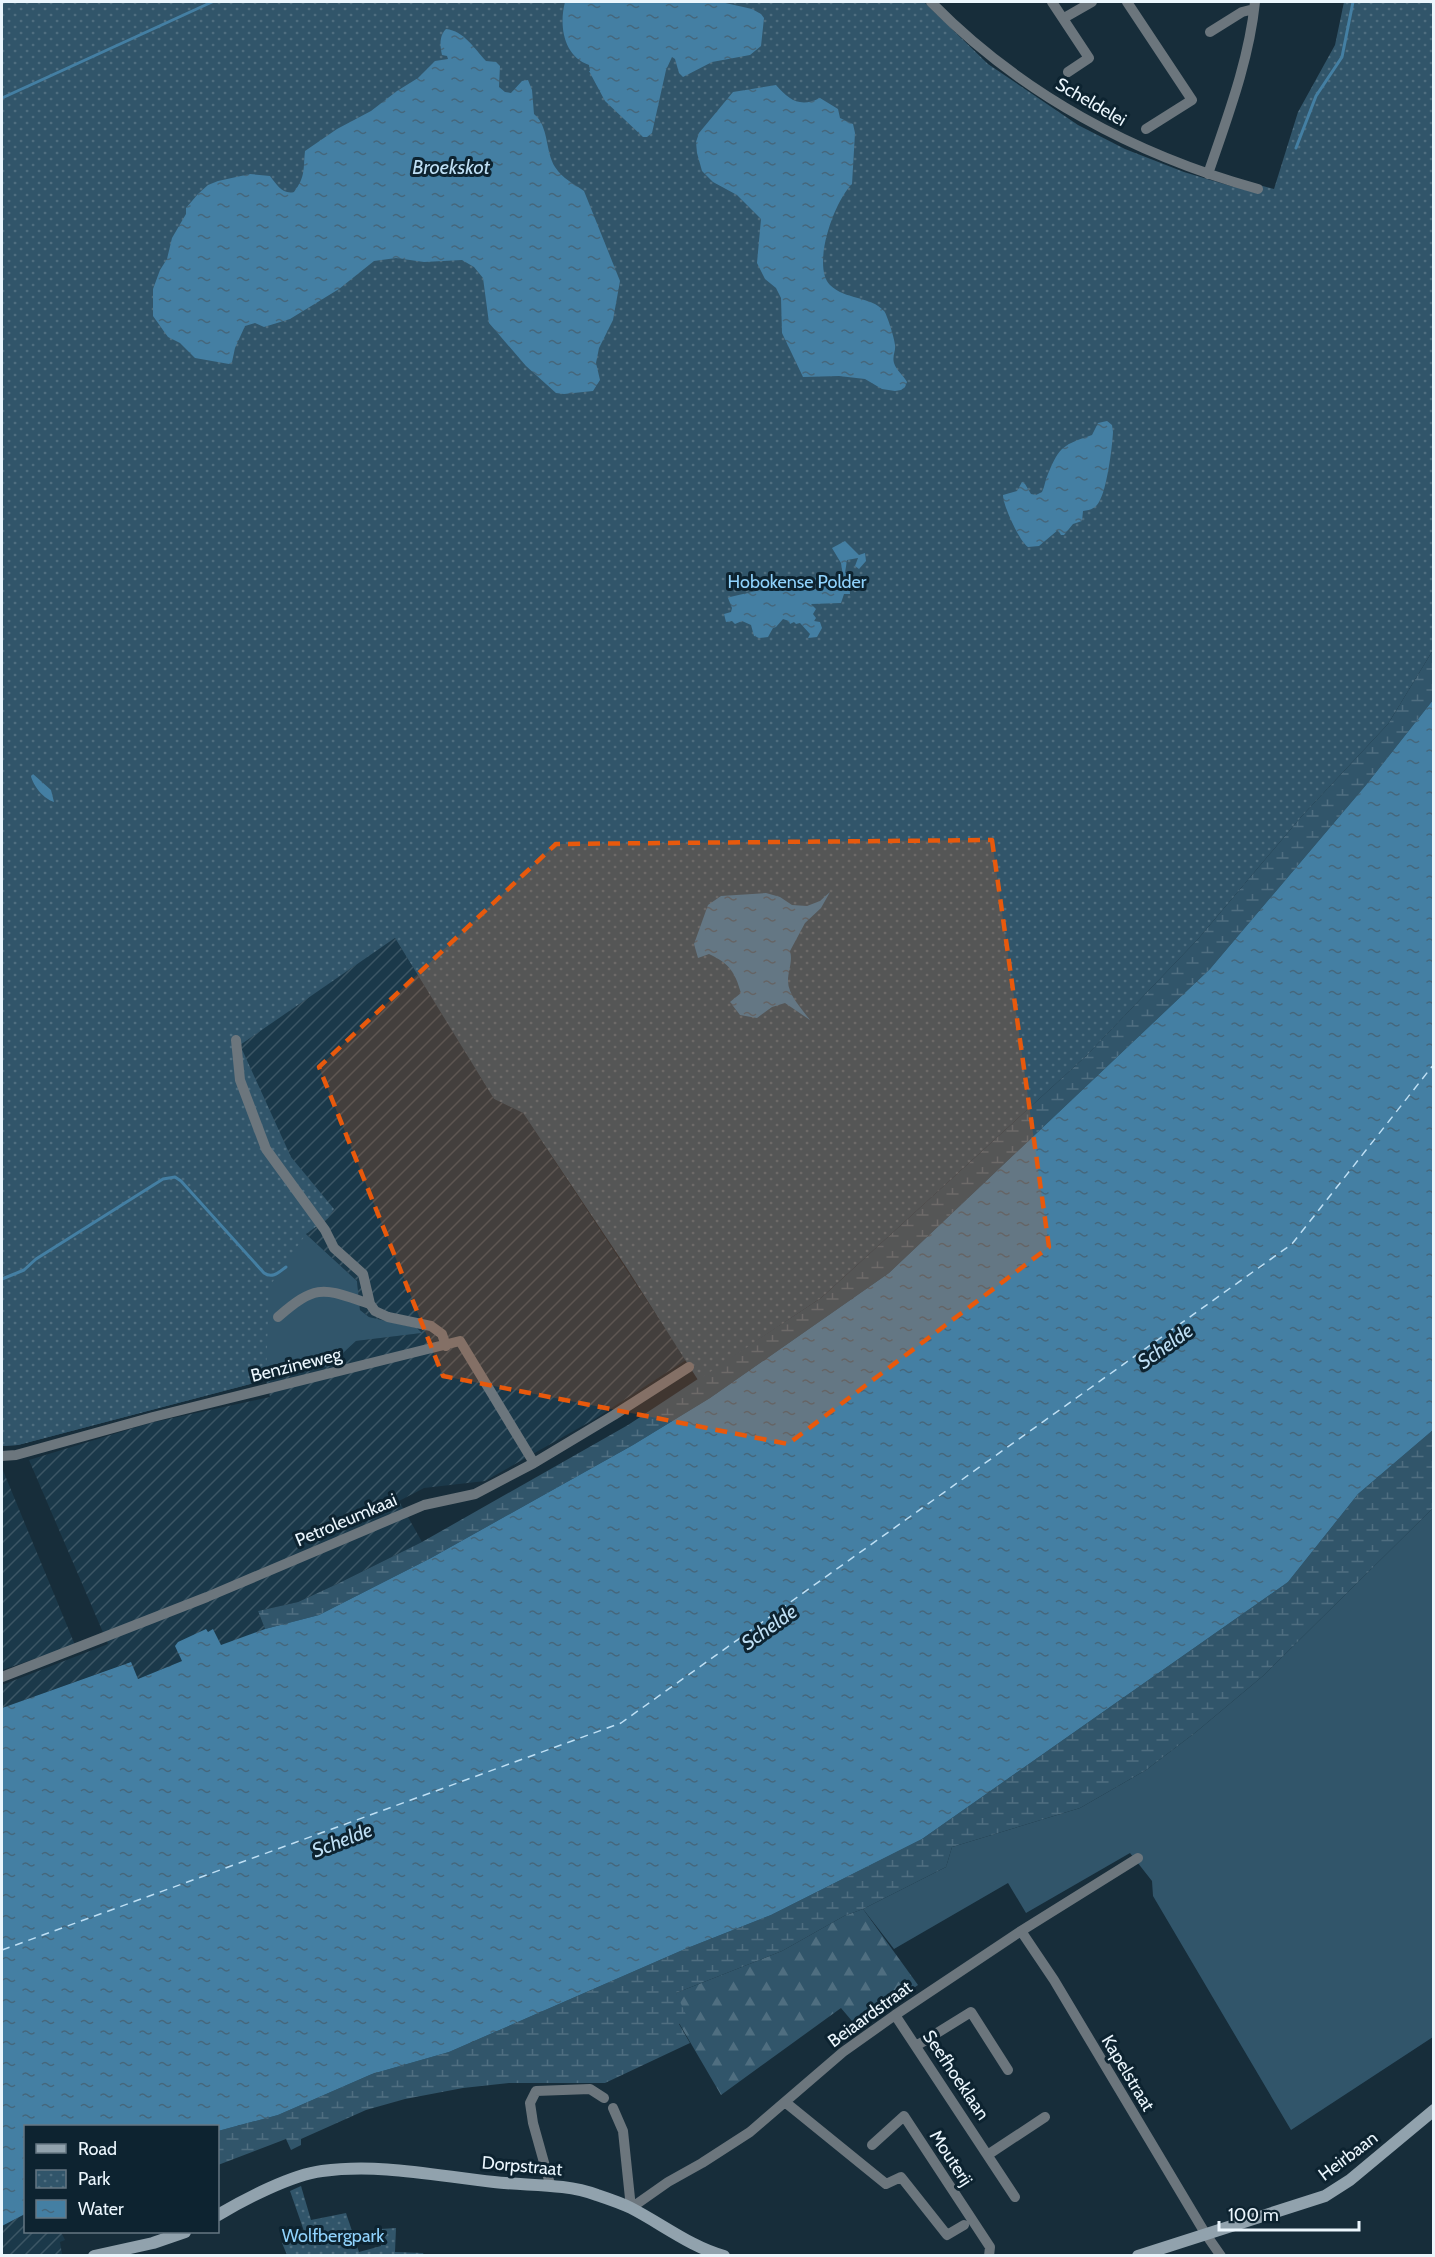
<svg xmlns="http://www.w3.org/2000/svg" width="1435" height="2257" viewBox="0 0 1435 2257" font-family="Cabin,sans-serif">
<defs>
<pattern id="industrial-furrows" width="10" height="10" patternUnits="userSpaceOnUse" patternTransform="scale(1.5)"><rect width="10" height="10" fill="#1b394a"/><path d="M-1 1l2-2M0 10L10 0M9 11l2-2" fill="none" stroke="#3c5665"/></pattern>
<pattern id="forest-firs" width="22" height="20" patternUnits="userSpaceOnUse" patternTransform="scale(1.5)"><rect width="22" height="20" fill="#31556a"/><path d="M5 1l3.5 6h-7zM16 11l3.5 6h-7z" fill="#4f6e80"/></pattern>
<pattern id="wetland-marsh" width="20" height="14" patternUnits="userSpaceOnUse" patternTransform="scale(1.5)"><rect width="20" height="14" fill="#31556a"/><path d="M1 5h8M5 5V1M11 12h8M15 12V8" fill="none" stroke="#4f6e80"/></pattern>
<pattern id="park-dots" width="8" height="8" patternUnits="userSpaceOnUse" patternTransform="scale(1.5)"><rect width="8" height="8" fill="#31556a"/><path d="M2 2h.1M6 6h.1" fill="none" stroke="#4f6e80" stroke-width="1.8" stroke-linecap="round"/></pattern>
<pattern id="water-ripples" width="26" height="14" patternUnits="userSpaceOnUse" patternTransform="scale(1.5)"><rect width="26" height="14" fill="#447fa3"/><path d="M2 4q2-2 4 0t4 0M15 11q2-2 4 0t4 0" fill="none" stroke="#45677c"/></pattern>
</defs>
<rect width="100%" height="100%" fill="#172d3a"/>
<path fill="url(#industrial-furrows)" d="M395 938 494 1099 523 1113 686 1360 593 1420 485 1481 424 1488 399 1501 422 1542 337 1584 298 1602 258 1611 265 1629 221 1646 214 1630 182 1661 138 1679 130 1662 2 1708V1685L108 1644 29 1460 150 1423 270 1397 266 1380 329 1366 356 1341 421 1333 417 1328 369 1317 360 1310 357 1281 306 1234 240 1044Z
M2 1468 75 1645 2 1670Z
M25 2214 26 2232H61L65 2240 60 2242 62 2254 59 2256 2 2255V2226Z"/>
<path fill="#31556a" d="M297 1220 306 1234 357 1281 360 1310 369 1317 417 1328 422 1333 356 1341 329 1366 266 1380 18 1445 2 1446V1352L251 1250Z
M1433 1508V2037L1291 2130 1153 1896 1152 1881 1130 1853 1026 1913 1008 1883 894 1949 863 1909 946 1867 952 1847 1080 1808 1146 1770 1196 1732 1264 1675Z"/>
<path fill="url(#forest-firs)" d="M863 1909 918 1985 857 2027 841 2008 721 2095 679 2023 676 1993 782 1951 844 1916Z"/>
<path fill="url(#wetland-marsh)" d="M1433 650V700L1366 785 1210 969 889 1273 710 1398 633 1445 431 1558 319 1615 265 1629 258 1611 298 1602 337 1584 422 1542 628 1425 821 1298 1085 1057 1198 939 1301 817 1388 724Z
M1433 1430V1508L1264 1675 1196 1732 1146 1770 1080 1808 952 1847 946 1867 863 1909 844 1916 782 1951 676 1993 688 2019 679 2024 690 2043 605 2083H509L463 2088 405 2099 366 2110 301 2139V2145L291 2150 286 2139 218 2165V2131L278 2115 372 2074 449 2052 685 1949 771 1915 922 1839 1288 1582 1358 1494Z"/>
<path fill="url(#park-dots)" d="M2 2H924L988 64 1078 125 1125 149 1184 172 1234 187 1237 179 1274 189 1298 112 1335 45 1344 2H1433V650L1388 724 1301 817 1198 939 1085 1057 821 1298 698 1380 626 1267 523 1113 494 1099 395 938 240 1045 291 1157 334 1209 328 1218 306 1234 269 1287 266 1380 18 1445 2 1446Z
M301 2186 311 2220 346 2213 359 2252 381 2246 380 2229 396 2228 395 2252 423 2253 424 2255H287L282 2243 305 2234 290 2191Z"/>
<path fill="url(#water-ripples)" d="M565 2H721L752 9 761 14 764 18 761 46 750 55 712 62 683 77 679 73 675 59 672 57 666 70 652 133 647 137H643L605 101 589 71H590L589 65C563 56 559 25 565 2Z
M446 29C464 31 474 48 486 61L496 62 500 66 499 87 505 92 511 93 522 81 528 80 532 90 534 114C549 126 545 151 555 167 564 180 572 182 584 191L620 281 613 320 599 348 596 363 600 380 593 391 564 394 556 393 526 366 489 323 483 278 474 267 462 260 424 262 396 258 374 261 339 289 290 319 264 327 255 323 245 326 235 348 232 362 229 364 195 358 180 343 168 337 153 316V289L160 270 167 259 172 238 186 214V208L198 194 208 185 218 181 250 174 270 176C276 184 283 195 294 192 306 176 303 169 305 151L337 129 371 111 397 91 418 78 435 61 448 59 447 56 442 55C440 46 439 36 446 29Z
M776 85C789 100 800 108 820 98L838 109 840 118 853 124 855 133 852 184C835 200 811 265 830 285 845 300 871 296 884 311 887 314 895 340 895 345 896 351 892 356 894 363 896 370 903 375 907 382L905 387 901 390 895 391 882 389 865 379 839 376 803 377 782 333 781 298 776 288 765 279 757 263 761 219 737 195 713 182 702 171 697 153 696 142 699 133 733 92Z
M1107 421 1112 425 1113 432C1112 449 1107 489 1099 502 1095 509 1090 510 1083 511L1082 521 1073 524 1064 535H1061L1058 530 1039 546 1028 547C1019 541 1003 505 1003 495L1017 491 1022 482 1025 484 1031 494 1036 495 1042 492C1045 486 1045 480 1048 474 1060 445 1064 445 1092 435L1098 423Z
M845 541 859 555 865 553 866 561 859 569 855 566 858 558 847 560 845 573 854 575 849 581 850 594H844L841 603 811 604 816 609 813 614 816 618 814 621 820 622 822 628 817 637 808 638 810 634 800 623 796 624 794 622 790 624 789 621 783 619 776 627 773 628 768 637 759 638 754 636 751 625 742 621 735 624 732 621 726 622 724 614 731 612 732 608 728 598 730 597 756 591 817 589 815 578 817 577 827 589 843 585 840 582 834 586 832 583 843 576 841 563 832 548Z
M1433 700V1430L1358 1494 1288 1582 922 1839 771 1915 685 1949 449 2052 372 2074 278 2115 218 2131V2126H26L25 2214 2 2226V1708L131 1662 138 1679 182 1661 175 1646 178 1642 206 1629 208 1632 213 1629 221 1645 265 1629 319 1615 431 1558 633 1445 710 1398 889 1273 1210 969 1366 785Z
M33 774 51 790 54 802C44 799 33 786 31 776Z
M830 892 821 908 805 923 790 951C793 962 788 970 788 981 788 995 802 1009 810 1020L785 1003 772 1007 757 1018 740 1015 730 1002 741 993C735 972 729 963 709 954L698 958 694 944 708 905 721 896 766 893 780 897 792 905 807 906 820 901Z"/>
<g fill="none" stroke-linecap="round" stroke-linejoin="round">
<path stroke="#447fa3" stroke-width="3" d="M2 98 212 2
M1296 148 1316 96 1342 57 1353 2
M2 1279 24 1270 36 1259 163 1179 175 1177 181 1181 264 1273C273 1279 279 1272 286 1267"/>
<path stroke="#bedff4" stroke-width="1.5" stroke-dasharray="8 6" stroke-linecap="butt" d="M2 1950 621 1723 1292 1244 1434 1064"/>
<path stroke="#6c767d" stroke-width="10" d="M931 2C1021 94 1135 155 1258 189
M1052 2 1089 58 1068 72
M1127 2 1192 100 1146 129
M1064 18 1092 2
M1210 32 1242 12 1254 9
M1208 174C1227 118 1249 61 1255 2
M236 1040 240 1080 266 1149 325 1230 334 1248 363 1274 370 1304 375 1311 388 1317 431 1326 442 1334 446 1346
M278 1317C318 1282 324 1289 370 1304
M2 1456 16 1455 153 1417 460 1341 534 1463
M2 1677 207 1597 424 1505 475 1494 534 1463 614 1415 689 1367
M1021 1931 1054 1980 1205 2233 1221 2256
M895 2015 1015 2197
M916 2046 971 2012 1008 2070
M785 2102 886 2184 901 2177 947 2235 964 2225
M613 2108 623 2131 631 2208
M872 2145 904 2116 990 2247 989 2256
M989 2154 1045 2117
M550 2184 533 2123 530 2103 536 2091 590 2089 604 2098
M631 2208 668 2182 702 2163 750 2132 843 2052 895 2015 1021 1931 1138 1858"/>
<path stroke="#91a2ad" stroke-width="12" d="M218 2215C245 2199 291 2175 322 2171 380 2163 437 2176 494 2182 529 2186 564 2183 597 2195 609 2199 621 2203 631 2208 662 2224 691 2247 724 2256
M94 2256 153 2243 185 2232
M1138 2256 1325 2196 1350 2180 1434 2110"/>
</g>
<path fill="#e8590c" fill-opacity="0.2" stroke="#e8590c" stroke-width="4.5" stroke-dasharray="12 8" stroke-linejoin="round" d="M992 840 1049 1247 788 1444 443 1376 319 1067 556 844Z"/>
<g text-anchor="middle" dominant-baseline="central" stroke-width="6" stroke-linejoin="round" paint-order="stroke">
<g font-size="18" fill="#ebf6fd" stroke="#0d2330">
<text transform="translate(1091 102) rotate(30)">Scheldelei</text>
<text transform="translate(296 1365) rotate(-14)">Benzineweg</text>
<text transform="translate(346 1520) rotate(-23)">Petroleumkaai</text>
<text transform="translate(870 2014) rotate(-36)">Beiaardstraat</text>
<text transform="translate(1128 2073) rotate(59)">Kapelstraat</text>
<text transform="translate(956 2075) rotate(56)">Seefhoeklaan</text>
<text transform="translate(1348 2156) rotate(-37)">Heirbaan</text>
<text transform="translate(951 2158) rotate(57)">Mouterij</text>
<text transform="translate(522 2166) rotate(5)">Dorpstraat</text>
</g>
<g font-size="18" fill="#90d3fd" stroke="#0d2330">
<text x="797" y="582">Hobokense Polder</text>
<text x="333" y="2236">Wolfbergpark</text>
</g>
<g font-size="20" font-style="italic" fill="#bedff4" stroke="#0d2330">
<text x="451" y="167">Broekskot</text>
<text transform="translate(1165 1346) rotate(-35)">Schelde</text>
<text transform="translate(769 1627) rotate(-35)">Schelde</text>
<text transform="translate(342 1840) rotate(-21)">Schelde</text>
</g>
</g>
<rect width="1435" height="2257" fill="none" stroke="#ebf6fd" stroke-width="6"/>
<rect x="24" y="2125" width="195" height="108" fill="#0d2330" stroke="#667782" stroke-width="1.5"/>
<rect x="36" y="2144" width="30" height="9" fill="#91a2ad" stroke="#667782" stroke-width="1.5"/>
<text x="78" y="2155" font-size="18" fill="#ebf6fd">Road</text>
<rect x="36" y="2170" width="30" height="18" fill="url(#park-dots)" stroke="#667782" stroke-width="1.5"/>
<text x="78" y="2185" font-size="18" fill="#ebf6fd">Park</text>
<rect x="36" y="2200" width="30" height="18" fill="url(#water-ripples)" stroke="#667782" stroke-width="1.5"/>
<text x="78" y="2215" font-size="18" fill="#ebf6fd">Water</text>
<path d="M1219 2221v9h140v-9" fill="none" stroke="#ebf6fd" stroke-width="3"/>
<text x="1228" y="2221" font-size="18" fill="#ebf6fd" stroke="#0d2330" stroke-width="4.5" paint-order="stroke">100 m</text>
</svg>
